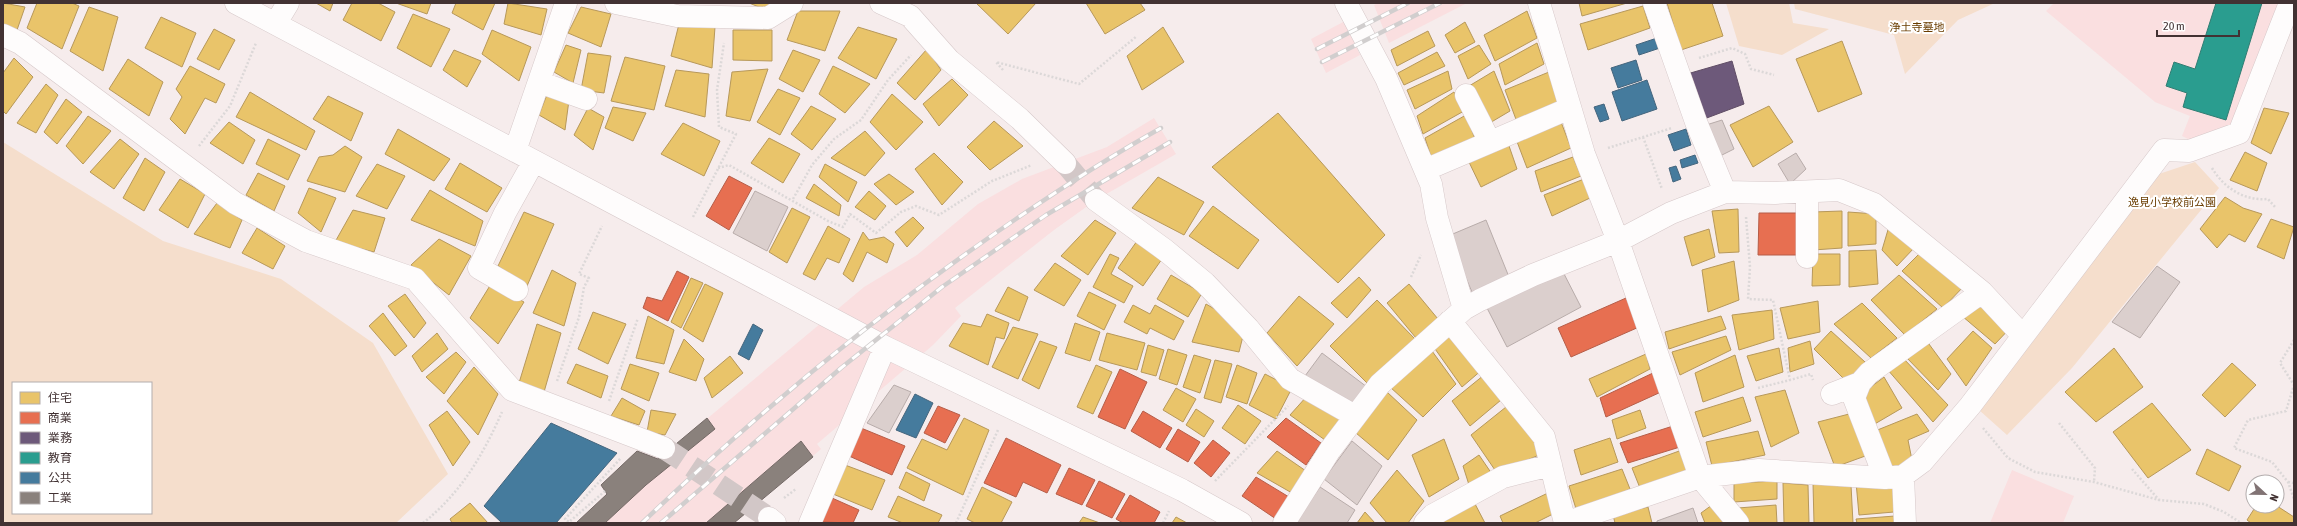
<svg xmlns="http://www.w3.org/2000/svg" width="2297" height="526" viewBox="0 0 2297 526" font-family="'Asap Condensed','Noto Sans JP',sans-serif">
<rect width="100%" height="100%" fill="#f6ecec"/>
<path fill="#fadfe0" d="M1378 3H1467L1389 43 1374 5Z
M2054 3H2279L2241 121 2192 141 2182 136 2190 116 2155 102 2046 11Z
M1345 21 1360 55 1326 73 1311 39Z
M1154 118 1176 154 1096 200 1054 230 955 308 961 316 933 345 817 444 821 449 734 523H576L607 494 601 485 637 451 659 459 864 287 917 255 978 204 1022 179 1107 147Z
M2012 470 2074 496 2063 523H1990Z"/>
<path fill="#f5decc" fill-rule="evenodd" d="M1726 3H1789L1793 23 1829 29 1782 55 1739 46Z
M1794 3H1995L1958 20 1905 74 1894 35 1795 9Z
M3 142 163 241 281 279 373 343 448 474 396 523H3ZM13 383H151V513H13Z
M2195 162 2219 188 2072 368 2007 435 1979 410 2159 174Z"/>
<path fill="#e9c46a" stroke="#b7985a" d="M3 3 25 7 17 30 3 24Z
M37 3H72L79 6 62 49 27 28Z
M316 3H333L330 11Z
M352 3H378L395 12 381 41 343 20Z
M396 3H431L427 14Z
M456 3H495L483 30 452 13Z
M508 3 547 9 541 35 504 24Z
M749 3H774L764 9Z
M976 3H1036L1008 34Z
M1086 3H1140L1145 10 1105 34Z
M1579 3H1627L1582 16Z
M1667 3H1712L1723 36 1681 50Z
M1643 6 1650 28 1588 50 1580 24Z
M89 7 118 17 103 71 70 51Z
M581 7 611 14 601 47 568 33Z
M798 11H840L825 51 787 40Z
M1527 11 1537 38 1495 61 1484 35Z
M413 14 450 29 431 67 397 48Z
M161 17 196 33 182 67 145 48Z
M1465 22 1475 42 1455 53 1445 35Z
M679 24 715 27 712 68 671 56Z
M858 27 897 39 876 79 838 58Z
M1163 27 1184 62 1142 90 1127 56Z
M214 29 235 40 219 70 197 59Z
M492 30 531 47 519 81 482 54Z
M733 30H772V61L733 60Z
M1428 31 1435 46 1397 66 1391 50Z
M1842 41 1862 94 1818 112 1796 59Z
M1537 43 1544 64 1505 85 1499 64Z
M566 45 581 50 573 83 554 72Z
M1479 45 1491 64 1468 79 1458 56Z
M927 49 941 70 915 100 897 83Z
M454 50 481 61 467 87 443 70Z
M793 50 820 60 803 92 779 79Z
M1437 52 1445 66 1404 85 1398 73Z
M588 53 611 56 604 93 581 90Z
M625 57 665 66 654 110 611 101Z
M14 58 33 77 6 114 3 111V73Z
M128 59 163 82 149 116 109 89Z
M190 66 225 84 216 103 205 98 185 134 170 119 182 97 176 89Z
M833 66 870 84 845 113 819 94Z
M768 69 750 121 726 116 732 72Z
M676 70 709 74 705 117 665 106Z
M1448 71 1452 89 1415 109 1407 90Z
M1494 71 1510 111 1488 124 1469 86Z
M1549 72 1561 102 1517 122 1505 90Z
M952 79 968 95 939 126 923 104Z
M46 84 58 95 36 133 17 123Z
M778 89 800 98 780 135 757 122Z
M250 92 315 131 306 150 236 117Z
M548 92 569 100 565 130 539 115Z
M1454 92 1464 111 1423 134 1417 116Z
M892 94 923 122 896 150 870 122Z
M328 96 363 113 351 141 313 119Z
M66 99 82 112 57 144 44 132Z
M811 106 836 119 812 150 791 134Z
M1769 106 1793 142 1753 167 1730 125Z
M613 107 646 113 633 141 605 128Z
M588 108 604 117 593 150 574 135Z
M2264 108 2289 113 2271 154 2251 143Z
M1278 113 1385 235 1338 283 1212 167Z
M1466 115 1475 139 1432 160 1425 138Z
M88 116 111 131 83 164 66 146Z
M994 121 1023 146 990 170 967 147Z
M229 122 255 140 243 164 210 143Z
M1561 122 1571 148 1527 168 1516 139Z
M683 123 720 141 704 176 661 154Z
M398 129 450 159 434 181 385 154Z
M865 131 885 153 865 176 831 158Z
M769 138 800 154 783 183 751 163Z
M120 139 139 154 114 189 90 172Z
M268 139 300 155 288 180 256 164Z
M1508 143 1517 169 1481 187 1468 160Z
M345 146 362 157 345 192 307 181 319 157 333 155Z
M2245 152 2267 163 2257 191 2230 180Z
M934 153 963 182 942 205 915 169Z
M1573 157 1581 176 1541 192 1535 171Z
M145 158 165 172 144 211 123 198Z
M460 163 502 188 487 212 445 189Z
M377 164 405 176 387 209 356 196Z
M825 164 857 182 848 202 819 177Z
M258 173 285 186 274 211 246 195Z
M889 174 914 192 896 205 874 184Z
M1158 177 1204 202 1184 235 1132 208Z
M180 179 205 194 188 228 159 210Z
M1584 179 1590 198 1552 216 1544 195Z
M814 184 841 205 839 216 806 198Z
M309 188 336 198 321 232 298 213Z
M430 190 483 221 475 246 411 220Z
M869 191 886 206 875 220 855 207Z
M2225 197 2243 208 2262 214 2245 242 2229 234 2217 248 2200 229Z
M217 203 242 220 230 248 194 234Z
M1213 206 1259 240 1238 269 1189 236Z
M792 208 810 217 787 263 769 252Z
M1738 209 1739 252 1719 253 1712 211Z
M353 210 385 218 374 252 335 242Z
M1842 211V248L1813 250V212Z
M524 212 554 224 527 286 498 266Z
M1848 212 1876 214V244L1848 246Z
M913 217 924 228 907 247 895 232Z
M2271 219 2294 227 2284 259 2257 247Z
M1095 220 1116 233 1088 275 1061 256Z
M1890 223 1915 247 1897 266 1882 250Z
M828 226 850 239 839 263 827 258 815 280 803 274Z
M257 228 285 246 273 269 242 253Z
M1709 229 1715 257 1692 266 1684 237Z
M863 232 869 240 884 237 894 244 887 263 867 252 853 282 843 274Z
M439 239 471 256 449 295 411 265Z
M1137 241 1162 259 1143 286 1118 268Z
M1876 250 1878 284 1849 287V251Z
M1921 252 1965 285 1943 308 1902 271Z
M1110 254 1119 258 1111 274 1133 286 1124 303 1093 287Z
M1813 254H1840V285L1812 286Z
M1734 261 1739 300 1708 312 1702 270Z
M1055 263 1081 280 1064 306 1034 290Z
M552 270 576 283 564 326 533 313Z
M1171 275 1202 293 1188 317 1157 299Z
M1899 275 1937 309 1905 335 1871 300Z
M1359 277 1371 290 1347 318 1331 303Z
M691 278 703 283 681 328 671 322Z
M491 284 524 302 498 344 470 318Z
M705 284 723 293 703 342 683 329Z
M1409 284 1438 319 1416 338 1387 303Z
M1008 287 1028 297 1019 321 995 311Z
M1089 292 1116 305 1104 330 1077 316Z
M405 294 426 323 414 338 388 306Z
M1299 296 1334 324 1297 366 1267 333Z
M1981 297 2014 324 1995 344 1962 316Z
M1377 300 1415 339 1369 385 1330 346Z
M1818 301 1820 332 1788 339 1780 308Z
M1862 303 1897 338 1871 358 1834 324Z
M1206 304 1225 315 1243 336 1239 352 1192 342Z
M1133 305 1150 314 1155 305 1184 321 1174 340 1150 328 1147 334 1124 322Z
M1772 310 1774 339 1739 350 1732 315Z
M593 312 626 324 608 364 578 349Z
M383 313 407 346 395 356 369 326Z
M987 314 1009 323 1004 339 996 337 988 365 949 346 963 323 981 327Z
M648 316 674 330 664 364 636 358Z
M1721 316 1726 329 1669 349 1665 332Z
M1075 323 1100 332 1090 361 1065 353Z
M537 324 561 333 544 392 519 383Z
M1013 327 1038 334 1018 379 992 367Z
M1831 331 1865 362 1848 383 1814 349Z
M1973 331 1992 348 1966 386 1947 359Z
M1451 332 1483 369 1462 387 1433 346Z
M437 333 448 349 422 372 412 356Z
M1107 333 1145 343 1137 370 1099 360Z
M1726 336 1731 350 1680 375 1672 352Z
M684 339 704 359 696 381 669 372Z
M1926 340 1951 374 1938 390 1905 356Z
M1040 341 1057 347 1039 389 1022 380Z
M1810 341 1814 364 1790 372 1788 348Z
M1148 345 1164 350 1156 376 1141 372Z
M1779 348 1783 372 1756 381 1747 356Z
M2114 348 2143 387 2096 422 2065 392Z
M1168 349 1187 355 1177 385 1159 379Z
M1432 351 1456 384 1423 417 1390 387Z
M456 352 466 362 444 394 426 377Z
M1646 354 1650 369 1597 397 1589 379Z
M1194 355 1211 360 1200 393 1183 387Z
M1735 355 1744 387 1703 402 1695 373Z
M730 356 743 373 712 398 704 378Z
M1902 357 1948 405 1933 422 1887 369Z
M1215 360 1232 364 1221 403 1204 398Z
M2232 363 2256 385 2225 417 2202 395Z
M576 364 608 376 601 398 567 383Z
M630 364 659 373 649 401 621 389Z
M1096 365 1112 372 1093 414 1077 407Z
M1237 365 1257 373 1247 404 1226 397Z
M474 367 498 394 478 435 447 401Z
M1265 374 1292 388 1276 419 1249 405Z
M1484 375 1501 400 1470 426 1452 401Z
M1884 377 1902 408 1873 425 1863 393Z
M1176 388 1196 399 1183 422 1163 410Z
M1785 390 1799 433 1771 447 1755 397Z
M1387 392 1417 420 1388 460 1356 433Z
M1307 396 1344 418 1325 440 1290 415Z
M1743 397 1751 421 1703 437 1695 412Z
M622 398 645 411 639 425 611 416Z
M2152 403 2191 450 2148 478 2113 432Z
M1238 405 1261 421 1245 444 1222 428Z
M1506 407 1536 439 1539 455 1497 473 1471 435Z
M1196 409 1214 421 1204 437 1186 425Z
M651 410 676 414 665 435 647 432Z
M1640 410 1646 428 1617 439 1612 420Z
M447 411 470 442 453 466 429 425Z
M1853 413 1868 455 1835 467 1818 422Z
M1917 414 1929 431 1908 440 1912 460 1890 471 1875 431Z
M964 418 989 430 963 495 907 468 922 439 947 450Z
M1758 431 1765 455 1712 466 1706 442Z
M1610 438 1618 462 1581 475 1574 450Z
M1444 439 1459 479 1429 497 1412 455Z
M2207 449 2241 466 2229 491 2196 474Z
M1682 450 1689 472 1640 488 1632 468Z
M1277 451 1306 471 1292 493 1257 473Z
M1479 455 1492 474 1470 488 1463 466Z
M845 465 885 480 872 510 833 494Z
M1622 469 1630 489 1577 512 1569 486Z
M1397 470 1424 501 1408 523H1387L1370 503Z
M906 472 930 484 924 501 899 488Z
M1777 481V499L1734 502V483Z
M1856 482 1893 483 1894 512 1859 515Z
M1783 483 1808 485 1809 523H1784Z
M1813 483 1851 485 1853 523H1814Z
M982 487 1012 502 1001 523H975L967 519Z
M1550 492 1555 513 1535 523H1503L1500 516Z
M898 496 942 515 938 523H903L888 517Z
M1474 502 1485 523H1438Z
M470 503 488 523H452L450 519Z
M1712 505 1729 523H1705L1701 513Z
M1776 505 1777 523H1750L1738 508Z
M2256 506H2277L2294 517V523H2251L2247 520Z
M1648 507 1652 523H1615L1613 515Z
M1365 512 1375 523H1357Z
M1895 516V523H1857L1856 519Z
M1083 517 1100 523H1079Z
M1176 517 1187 523H1172Z"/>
<path fill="#e76f51" stroke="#b65d48" d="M729 176 752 188 729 230 706 216Z
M1759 213H1800L1798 255H1758Z
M677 271 689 277 668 321 643 308 647 297 662 301Z
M1626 298 1639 327 1571 357 1558 328Z
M1120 369 1147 382 1125 429 1098 417Z
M1653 373 1661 392 1606 417 1600 398Z
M938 406 960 415 945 443 924 433Z
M1143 411 1172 428 1160 448 1131 431Z
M1286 418 1321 443 1306 465 1267 437Z
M1673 426 1680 447 1628 463 1620 443Z
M861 428 905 446 892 475 849 456Z
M1178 429 1200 442 1188 462 1166 449Z
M1006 438 1061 465 1047 493 1023 482 1016 497 984 483Z
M1213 440 1230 453 1211 477 1194 463Z
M1069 468 1095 480 1082 505 1056 494Z
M1256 477 1289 497 1276 519 1242 496Z
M1099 481 1125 494 1112 518 1086 506Z
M1130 495 1160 512 1154 523H1123L1116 519Z
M832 498 859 510 853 523 821 522Z"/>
<path fill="#6d597a" stroke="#604d65" d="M1732 61 1744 104 1704 119 1687 74Z"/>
<path fill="#2a9d8f" stroke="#317d73" d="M2216 3H2262L2226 120 2183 107 2187 93 2166 86 2174 62 2195 69Z"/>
<path fill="#457b9d" stroke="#44657d" d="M1657 38 1660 48 1639 55 1636 45Z
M1636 60 1642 80 1618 88 1611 68Z
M1647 80 1657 109 1622 121 1612 92Z
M1604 104 1609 119 1600 122 1594 107Z
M1686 129 1691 145 1674 151 1668 135Z
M1695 155 1698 163 1682 168 1680 160Z
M1676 166 1681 179 1673 182 1669 168Z
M753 324 763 330 749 360 738 354Z
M915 394 933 403 916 438 896 430Z
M551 423 617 453 556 523H502L484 506Z"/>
<path fill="#8a817c" stroke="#746966" d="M707 418 715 429 646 485 605 523H576L607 494 601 485 637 451 658 459Z
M801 441 813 457 734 523H706Z"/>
<path fill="#dbcfcd" stroke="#b8acaa" d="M1722 120 1734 149 1718 157 1703 126Z
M1796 153 1806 169 1790 184 1778 164Z
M755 191 788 207 767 251 733 233Z
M1486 220 1509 277 1472 292 1448 236Z
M2157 266 2180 282 2140 338 2112 322Z
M1561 268 1581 307 1507 347 1487 308Z
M1322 353 1367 387 1350 410 1305 376Z
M894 385 911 392 889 433 867 423Z
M1352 441 1382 466 1357 505 1324 479Z
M1320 487 1355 510 1347 523H1295Z
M1693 508 1698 523H1657V521Z"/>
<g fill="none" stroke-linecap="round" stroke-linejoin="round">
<path stroke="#d2c7c7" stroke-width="22" stroke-dasharray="22 11" stroke-linecap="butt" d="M1065 163 1096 200
M664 448 769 518"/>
<defs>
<path id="minor" d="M236 3 885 347 1182 490 1241 523
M616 3 677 16 768 18 792 3
M881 3 910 16 949 60 1020 119 1065 163
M1346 3 1386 78 1431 184 1437 218 1464 309
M1539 3 1584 154 1618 241 1700 477 1738 523
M1654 3 1696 122 1725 192
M276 23 288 3
M3 35 20 43 235 203 306 241 415 279 512 390 664 448
M539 82 586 99
M1466 95 1490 142
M515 151 566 3
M1425 170 1570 108
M1096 200 1165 250 1205 283 1248 328 1290 379 1355 416
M1807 257V192
M517 290 479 268 505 213 534 161
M1450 321 1544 437 1565 523
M1832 394 1860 383
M1903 476 1905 523
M1885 478 1854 398 1860 383 1869 373 1982 292
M769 518 775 523
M810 523 885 347
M1284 523 1330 450 1380 384 1464 309 1480 300 1533 275 1618 241 1671 213 1725 192 1775 193 1839 190 1874 204 1982 292 2023 336
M1425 523 1433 515 1503 477 1551 465
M1565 523 1700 477 1759 470 1885 478 1903 476 1922 462 1970 406 2164 150 2189 151 2239 133 2290 3"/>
</defs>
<use href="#minor" stroke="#d6c8c9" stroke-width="23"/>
<path stroke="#dcd8d8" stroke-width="2.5" stroke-dasharray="2 2" stroke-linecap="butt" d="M1699 58 1732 48 1745 54 1751 69 1774 75
M1003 70 996 62 1079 84 1137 36
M1643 137 1662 189
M199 146 230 106 256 43
M1608 148 1672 128
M718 168 729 165 828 221 843 227 850 214 876 233 901 212 916 206 939 215 992 181 1032 165
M2212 168C2224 188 2244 201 2268 199L2276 208
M793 199 812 165 834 139 861 120 888 80 911 55
M693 217 736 134 719 127 717 90 724 43
M1746 217 1750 267 1748 299 1773 300 1790 380 1811 374 1813 380
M1411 277 1421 255
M2294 340 2280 363 2294 385 2286 411 2248 420 2234 448 2272 462 2288 482 2294 499
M557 381 579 317 584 287 589 278 579 274 602 226
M1758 388 1790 380
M609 401 638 318
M2059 423 2095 468 2094 482
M1983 428 2008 458 2035 472 2094 482 2159 500 2204 504 2224 512 2241 523
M2132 469 2159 500
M1215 481 1288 406
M2288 482 2294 483
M605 491 569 522 565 519 621 458
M784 498 796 489
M423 523C461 493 483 455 502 412
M956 523 998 430
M1163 523 1169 511"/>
<use href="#minor" stroke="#fefcfc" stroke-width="22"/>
<defs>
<path id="rail" d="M1317 49 1408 3
M1322 62 1440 3
M642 523C758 412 883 309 1016 219 1063 187 1111 156 1161 128
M661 523 841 368 942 287 1046 215 1170 142"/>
</defs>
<use href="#rail" stroke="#d1cece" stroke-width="4.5"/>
<use href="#rail" stroke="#fff" stroke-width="3" stroke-dasharray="9" stroke-linecap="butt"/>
</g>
<g text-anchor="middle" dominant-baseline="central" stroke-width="4" stroke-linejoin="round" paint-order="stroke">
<g font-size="11" fill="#6a3d01" stroke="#fff">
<text x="1917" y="27">浄土寺墓地</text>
<text x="2172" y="202">逸見小学校前公園</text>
</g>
</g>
<rect width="2297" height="526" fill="none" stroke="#423233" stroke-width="8"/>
<rect x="12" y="382" width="140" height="132" fill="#ffffff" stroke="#b3adad"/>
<rect x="20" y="392" width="20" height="12" fill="#e9c46a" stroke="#b3adad"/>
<text x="48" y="402" font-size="12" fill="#423233">住宅</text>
<rect x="20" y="412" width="20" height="12" fill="#e76f51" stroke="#b3adad"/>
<text x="48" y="422" font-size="12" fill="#423233">商業</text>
<rect x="20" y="432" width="20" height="12" fill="#6d597a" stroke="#b3adad"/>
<text x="48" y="442" font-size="12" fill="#423233">業務</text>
<rect x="20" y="452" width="20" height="12" fill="#2a9d8f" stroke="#b3adad"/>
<text x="48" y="462" font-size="12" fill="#423233">教育</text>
<rect x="20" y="472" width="20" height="12" fill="#457b9d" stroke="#b3adad"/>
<text x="48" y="482" font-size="12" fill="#423233">公共</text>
<rect x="20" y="492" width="20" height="12" fill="#8a817c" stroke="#b3adad"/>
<text x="48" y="502" font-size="12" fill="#423233">工業</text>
<g transform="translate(2265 494) rotate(112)"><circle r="19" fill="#ffffff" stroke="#b3adad"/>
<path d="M0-3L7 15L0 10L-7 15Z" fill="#817374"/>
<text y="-6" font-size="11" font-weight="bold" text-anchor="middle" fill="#423233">N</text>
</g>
<path d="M2157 30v6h82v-6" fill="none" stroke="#423233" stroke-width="2"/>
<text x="2163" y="30" font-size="12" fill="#423233" stroke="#ffffff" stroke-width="3" paint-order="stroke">20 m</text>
</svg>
